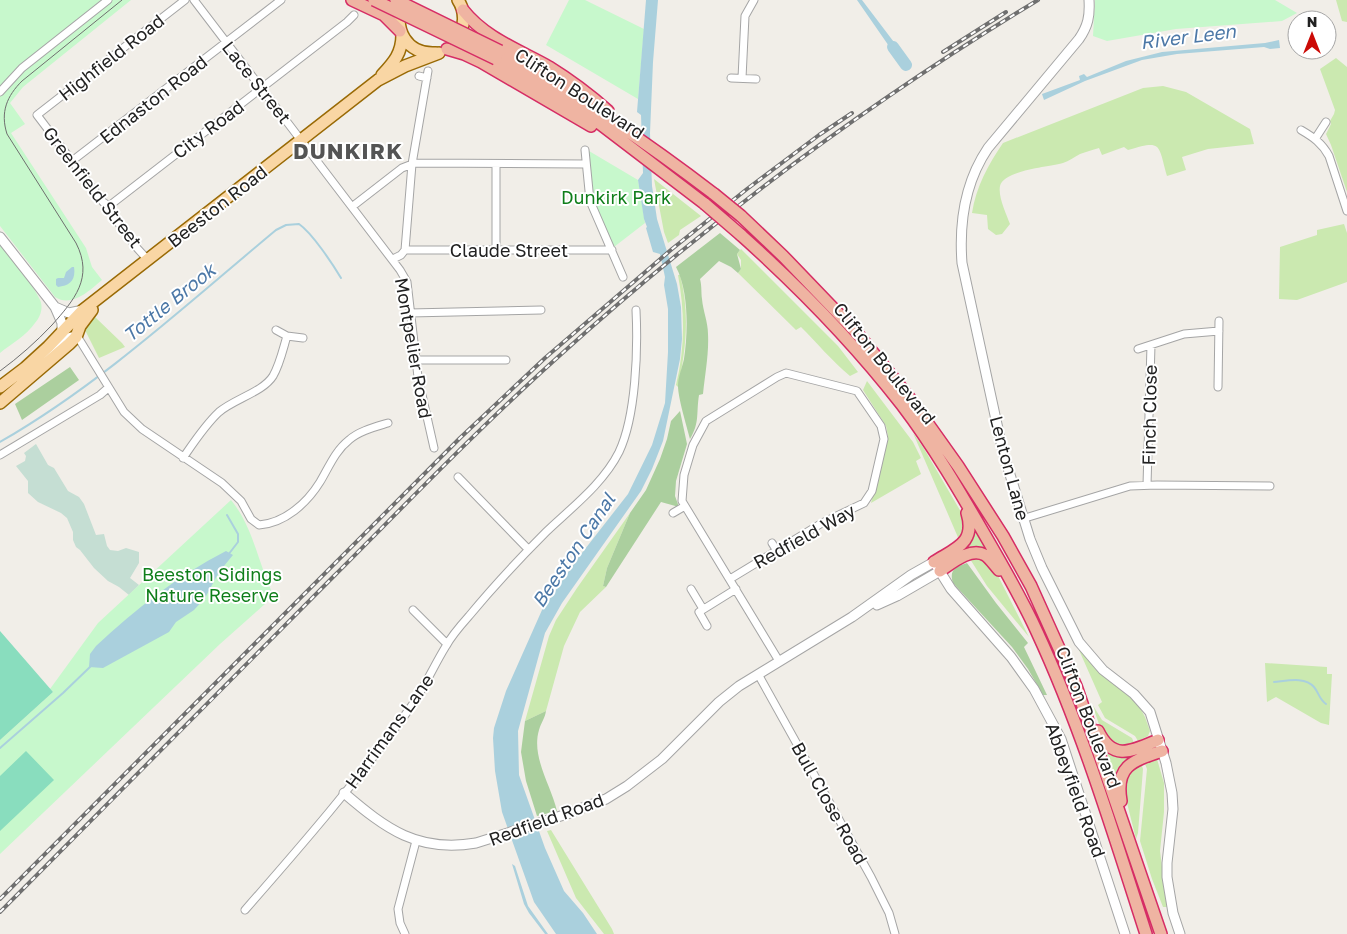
<svg xmlns="http://www.w3.org/2000/svg" width="1347" height="934" viewBox="0 0 1347 934" font-family="'Golos Text',sans-serif">
<rect width="100%" height="100%" fill="#f1eee8"/>
<path fill="#cbe9b0" d="M1336 0H1347V22L1342 21Z
M1336 58 1347 67V192L1331 145 1326 134 1331 124 1330 121 1334 114 1335 110 1320 69Z
M1163 86 1186 92 1250 129 1254 144 1208 149 1182 157 1186 170 1167 176C1158 145 1163 139 1128 150L1124 147 1102 155 1099 148C1092 150 1086 152 1080 154 1074 157 1069 161 1063 163 1049 167 1004 170 1000 186 998 197 1006 213 1010 224L1002 234 996 235 988 229 987 215 972 213C976 187 988 165 1003 143L1143 88Z
M654 179 701 216 680 230 679 235 668 243 664 232Z
M1344 224 1347 233V282L1297 300 1279 299 1280 247 1317 235V230Z
M741 249 838 346 858 372 850 376C832 361 817 343 801 327L796 330 738 273 741 269V260L737 254Z
M678 275H680C690 312 686 350 678 387L676 385C685 348 685 313 678 275Z
M95 317 122 343 125 347 99 358 84 328 85 325Z
M867 381 913 442 921 458 916 461 921 474 871 503 888 436 886 426 863 390Z
M913 433 923 447 961 512C966 524 965 530 960 542Z
M630 513 607 568 603 586 606 587 580 612 564 646 546 711 525 721 549 636 556 620 577 588Z
M974 524 989 551H966L963 548Z
M980 557 993 566 1029 637 987 586 970 559Z
M1082 648 1098 669 1138 704 1145 717 1150 731 1148 736 1138 741 1135 736 1105 718 1098 705 1102 702 1079 650Z
M1265 663 1327 667V674H1332L1329 725 1321 723 1276 697 1267 702Z
M1092 704 1102 720 1132 738 1134 743 1122 747 1107 741 1099 724Z
M1106 750 1137 753C1126 757 1120 765 1114 776Z
M1155 757 1157 759 1164 783V812L1160 851 1167 907H1163L1152 879 1140 841 1147 769 1143 759Z
M1141 763 1143 769 1138 833 1136 839 1123 787 1125 773Z
M551 830 612 929 614 934H604L576 898 547 831Z"/>
<path fill="#abcf9e" d="M720 233 740 250 737 254 741 269 738 273 731 267 719 261 700 279C702 287 701 292 702 299 703 311 708 322 708 334 709 354 705 374 703 394L699 395C696 414 700 422 690 439 687 427 678 398 678 386 678 377 682 368 684 359 688 333 689 291 676 267Z
M70 367 79 380 22 420 15 404Z
M680 411 687 444 676 481 675 496 679 507 661 502 606 587 603 586 607 568 630 513 646 490 660 459 667 439 671 421Z
M967 563 996 603 1028 643 1024 647 1047 695H1043L1028 669 1012 647 953 583C949 570 955 567 967 563Z
M546 711C545 718 541 723 539 730 531 757 551 785 557 811L537 816 526 781 521 752 525 721Z"/>
<path fill="#c5ded3" d="M36 444 48 465 54 468 68 491 79 497 84 504 96 535 104 534 107 546 110 550 118 551 126 548 139 552V563L130 578 139 585 129 595 119 587 108 581 94 568 80 550 76 547 73 540V532L67 518 61 513 38 502 28 493V481L16 466 25 461 26 456 24 453Z"/>
<path fill="#c7f8cc" d="M0 0H131L23 87 10 103 25 124 11 133 86 248 92 267 102 280C90 290 72 308 55 297L0 226Z
M569 0H585L644 29 638 99 546 45Z
M1095 0H1275L1297 13 1282 21 1176 29 1107 41 1093 36Z
M589 151 638 180 645 223 614 247 598 215 592 198Z
M0 245C13 262 30 279 39 298 44 306 41 316 35 323 27 335 11 344 0 353Z
M231 500C254 528 258 564 274 596L220 644 0 854V740L53 692 50 689 98 623Z"/>
<path fill="#89ddbe" d="M0 631 53 692 0 740Z
M26 751 54 780 0 831V776Z"/>
<path fill="#aad0dd" d="M646 0H658L653 62 650 133 652 186 657 219 677 284 681 307 682 339 680 359 663 441 652 469 641 491 562 603 545 633 518 731 519 775 545 848 564 891 583 913 597 934H556L534 902 502 812 495 771 493 738 494 728 506 691 542 610 578 558 628 494 652 445 665 403 668 352V309L664 285 665 277 660 254 653 252 646 228 647 227 644 219 638 180 643 173 641 115 637 112Z
M857 0H862L906 58 900 62Z
M1279 40 1280 48 1270 49 1264 47 1177 54 1142 60 1085 81 1044 100 1042 94 1080 80 1079 76 1084 74 1087 77 1126 61 1162 52 1265 43Z
M72 267H74C76 280 70 286 58 287L56 285V279L58 278H64L66 272Z
M226 551 233 555 219 572 205 598 194 610 176 622 169 632 103 668 89 667 90 654 96 646C136 609 177 576 226 551Z
M512 864 515 866 528 906 548 934H545L529 913 524 904Z"/>
<g fill="none" stroke-linecap="round" stroke-linejoin="round">
<path stroke="#aad0dd" stroke-width="2" d="M0 442C101 384 187 304 276 230L286 225 299 224C312 233 332 263 341 278
M227 515 238 534V542L228 555
M1274 682C1286 681 1305 676 1314 687 1319 693 1319 699 1326 704
M0 748 63 693 91 666"/>
<path stroke="#aad0dd" stroke-width="12" d="M893 47 906 65"/>
<defs>
<path id="minor" d="M194 0 400 270 407 282 418 377 434 448
M419 76 427 78
M731 78 756 79
M742 78 745 16 754 0
M0 92 22 68 108 0
M1301 130C1313 137 1322 143 1329 156L1347 211
M1315 139 1326 122
M585 150 590 201 623 277
M72 161 281 0
M109 206 347 22 354 15
M353 206 402 168 415 163 586 164
M405 250H612
M496 250V164
M393 259 401 255 405 250 412 164 428 71
M148 260 137 248 108 209 109 206 103 202 37 115 185 0
M410 313 541 310
M276 330 287 336 303 338
M1138 349 1184 334 1219 331
M46 356 68 337 72 336 79 339 124 412 142 429 222 483 241 501 251 519 259 525C285 523 307 503 320 482 329 467 335 451 349 440 359 431 375 427 388 423
M415 360H506
M1218 387 1219 321
M0 455 100 395 108 388
M183 458C194 442 205 425 219 412 234 399 263 392 273 376 280 364 283 349 287 336
M458 477 528 549
M1147 485 1151 345
M673 513 685 506
M1022 519 1130 486 1157 485 1270 486
M772 543 777 551
M730 579 822 523 864 503 872 491 884 439 881 426 857 391 786 373 777 377 706 421 693 445 684 475 682 501 779 661
M691 589 703 609
M413 610 447 644
M707 626 699 612 736 589
M758 674 871 877 889 913 895 934
M245 910C302 845 359 779 410 708 424 689 433 667 446 646 452 635 461 625 469 616 493 587 519 559 546 532 571 508 603 484 619 452 636 416 638 350 636 310
M405 934 400 923 398 909 416 841"/>
<path id="tertiary" d="M1089 0C1090 16 1088 26 1079 39L988 148C965 182 959 223 962 263L1003 452 1030 539 1042 568 1079 642 1103 670 1134 694 1150 712 1166 763 1172 793 1173 809 1167 863V877L1173 913 1180 934
M0 237 55 307 62 323V330
M55 307 69 313 83 310
M877 605 897 596 940 571
M344 793C386 829 418 853 476 843L567 814 606 799 627 786 662 759 719 702 739 686 852 617 911 575 934 562 951 589 1011 657 1021 671 1034 689 1061 739 1125 934"/>
<path id="primary" d="M403 3C392 29 407 55 436 53
M457 39C465 27 466 12 458 0
M382 75C394 62 402 53 402 35
M0 387 25 368 48 347 83 310 378 80 405 66 439 53
M0 403 69 344 76 337 80 326 92 310"/>
<path id="trunk" d="M352 0 384 15 400 31
M463 10C485 38 519 50 549 67 570 80 590 95 608 111
M447 49 464 54 481 62 591 126
M500 51C575 94 646 142 714 194
M496 59 591 117 705 204
M741 216 783 256 857 333 911 400 958 466 1003 536 1031 586 1076 686 1161 934
M741 235C799 287 854 343 902 405 934 447 960 492 986 537 1004 568 1022 599 1037 632 1082 729 1113 832 1146 934
M934 562C956 548 976 543 967 513
M940 571C952 563 970 547 985 555 990 558 995 566 999 570
M1098 731C1113 762 1132 751 1158 740
M1121 801C1115 766 1132 761 1162 751"/>
</defs>
<use href="#minor" stroke="#a5a5a5" stroke-width="9"/>
<use href="#tertiary" stroke="#a5a5a5" stroke-width="11"/>
<use href="#primary" stroke="#996a05" stroke-width="14"/>
<use href="#trunk" stroke="#d62d65" stroke-width="14"/>
<use href="#minor" stroke="#fff" stroke-width="7"/>
<use href="#tertiary" stroke="#fff" stroke-width="9"/>
<use href="#primary" stroke="#f9d6a4" stroke-width="11"/>
<use href="#trunk" stroke="#efb4a2" stroke-width="11"/>
<path stroke="#6f6f6f" stroke-width="1" d="M0 371C19 357 36 342 52 325 74 300 94 278 76 243L7 134C0 112 7 96 22 81L122 0"/>
<defs>
<path id="rail" d="M943 52 1006 12
M0 899 460 438 545 358 672 249 747 189 819 135 852 113
M0 912C112 800 223 688 334 576 408 502 480 427 558 357 705 224 868 103 1038 0"/>
</defs>
<use href="#rail" stroke="#6f6f6f" stroke-width="4"/>
<use href="#rail" stroke="#fff" stroke-width="2" stroke-dasharray="5.5" stroke-linecap="butt"/>
<defs>
<path id="trunk-bridge" d="M374 0 496 59
M396 0 500 51
M714 194 741 216
M705 204 741 235"/>
</defs>
<use href="#trunk-bridge" stroke="#d62d65" stroke-width="14" stroke-linecap="butt"/>
<use href="#trunk-bridge" stroke="#efb4a2" stroke-width="11"/>
</g>
<g text-anchor="middle" dominant-baseline="central" stroke-width="4" stroke-linejoin="round" paint-order="stroke">
<g font-size="18" fill="#212121" stroke="#fff">
<text transform="translate(111 57) rotate(-38)">Highfield Road</text>
<text transform="translate(257 82) rotate(52)">Lace Street</text>
<text transform="translate(580 93) rotate(33)">Clifton Boulevard</text>
<text transform="translate(153 99) rotate(-38)">Ednaston Road</text>
<text transform="translate(208 129) rotate(-37)">City Road</text>
<text transform="translate(93 187) rotate(52)">Greenfield Street</text>
<text transform="translate(217 206) rotate(-38)">Beeston Road</text>
<text x="509" y="250">Claude Street</text>
<text transform="translate(414 348) rotate(80)">Montpelier Road</text>
<text transform="translate(885 363) rotate(51)">Clifton Boulevard</text>
<text transform="translate(1149 415) rotate(-89)">Finch Close</text>
<text transform="translate(1010 468) rotate(75)">Lenton Lane</text>
<text transform="translate(804 536) rotate(-29)">Redfield Way</text>
<text transform="translate(1089 717) rotate(69)">Clifton Boulevard</text>
<text transform="translate(389 731) rotate(-54)">Harrimans Lane</text>
<text transform="translate(1076 790) rotate(70)">Abbeyfield Road</text>
<text transform="translate(830 803) rotate(61)">Bull Close Road</text>
<text transform="translate(546 819) rotate(-20)">Redfield Road</text>
</g>
<g font-size="18" fill="#0f7e1a" stroke="#fff">
<text x="616" y="197">Dunkirk Park</text>
<text x="212" y="574">Beeston Sidings<tspan x="212" dy="21">Nature Reserve</tspan></text>
</g>
<g font-size="19" font-style="italic" fill="#4c78a7" stroke="#fff">
<text transform="translate(1188 36) rotate(-7)">River Leen</text>
<text transform="translate(169 302) rotate(-39)">Tottle Brook</text>
<text transform="translate(573 550) rotate(-56)">Beeston Canal</text>
</g>
<g font-size="22" font-weight="bold" letter-spacing="1" fill="#545454" stroke="#fff">
<text x="348" y="150">DUNKIRK</text>
</g>
</g>
<g transform="translate(1312 35)"><circle r="24" fill="#ffffff" stroke="#a6a6a6"/>
<path d="M0-4L9 19L0 12L-9 19Z" fill="#cb0a06"/>
<text y="-8" font-size="14" font-weight="bold" text-anchor="middle" fill="#212121">N</text>
</g>
</svg>
